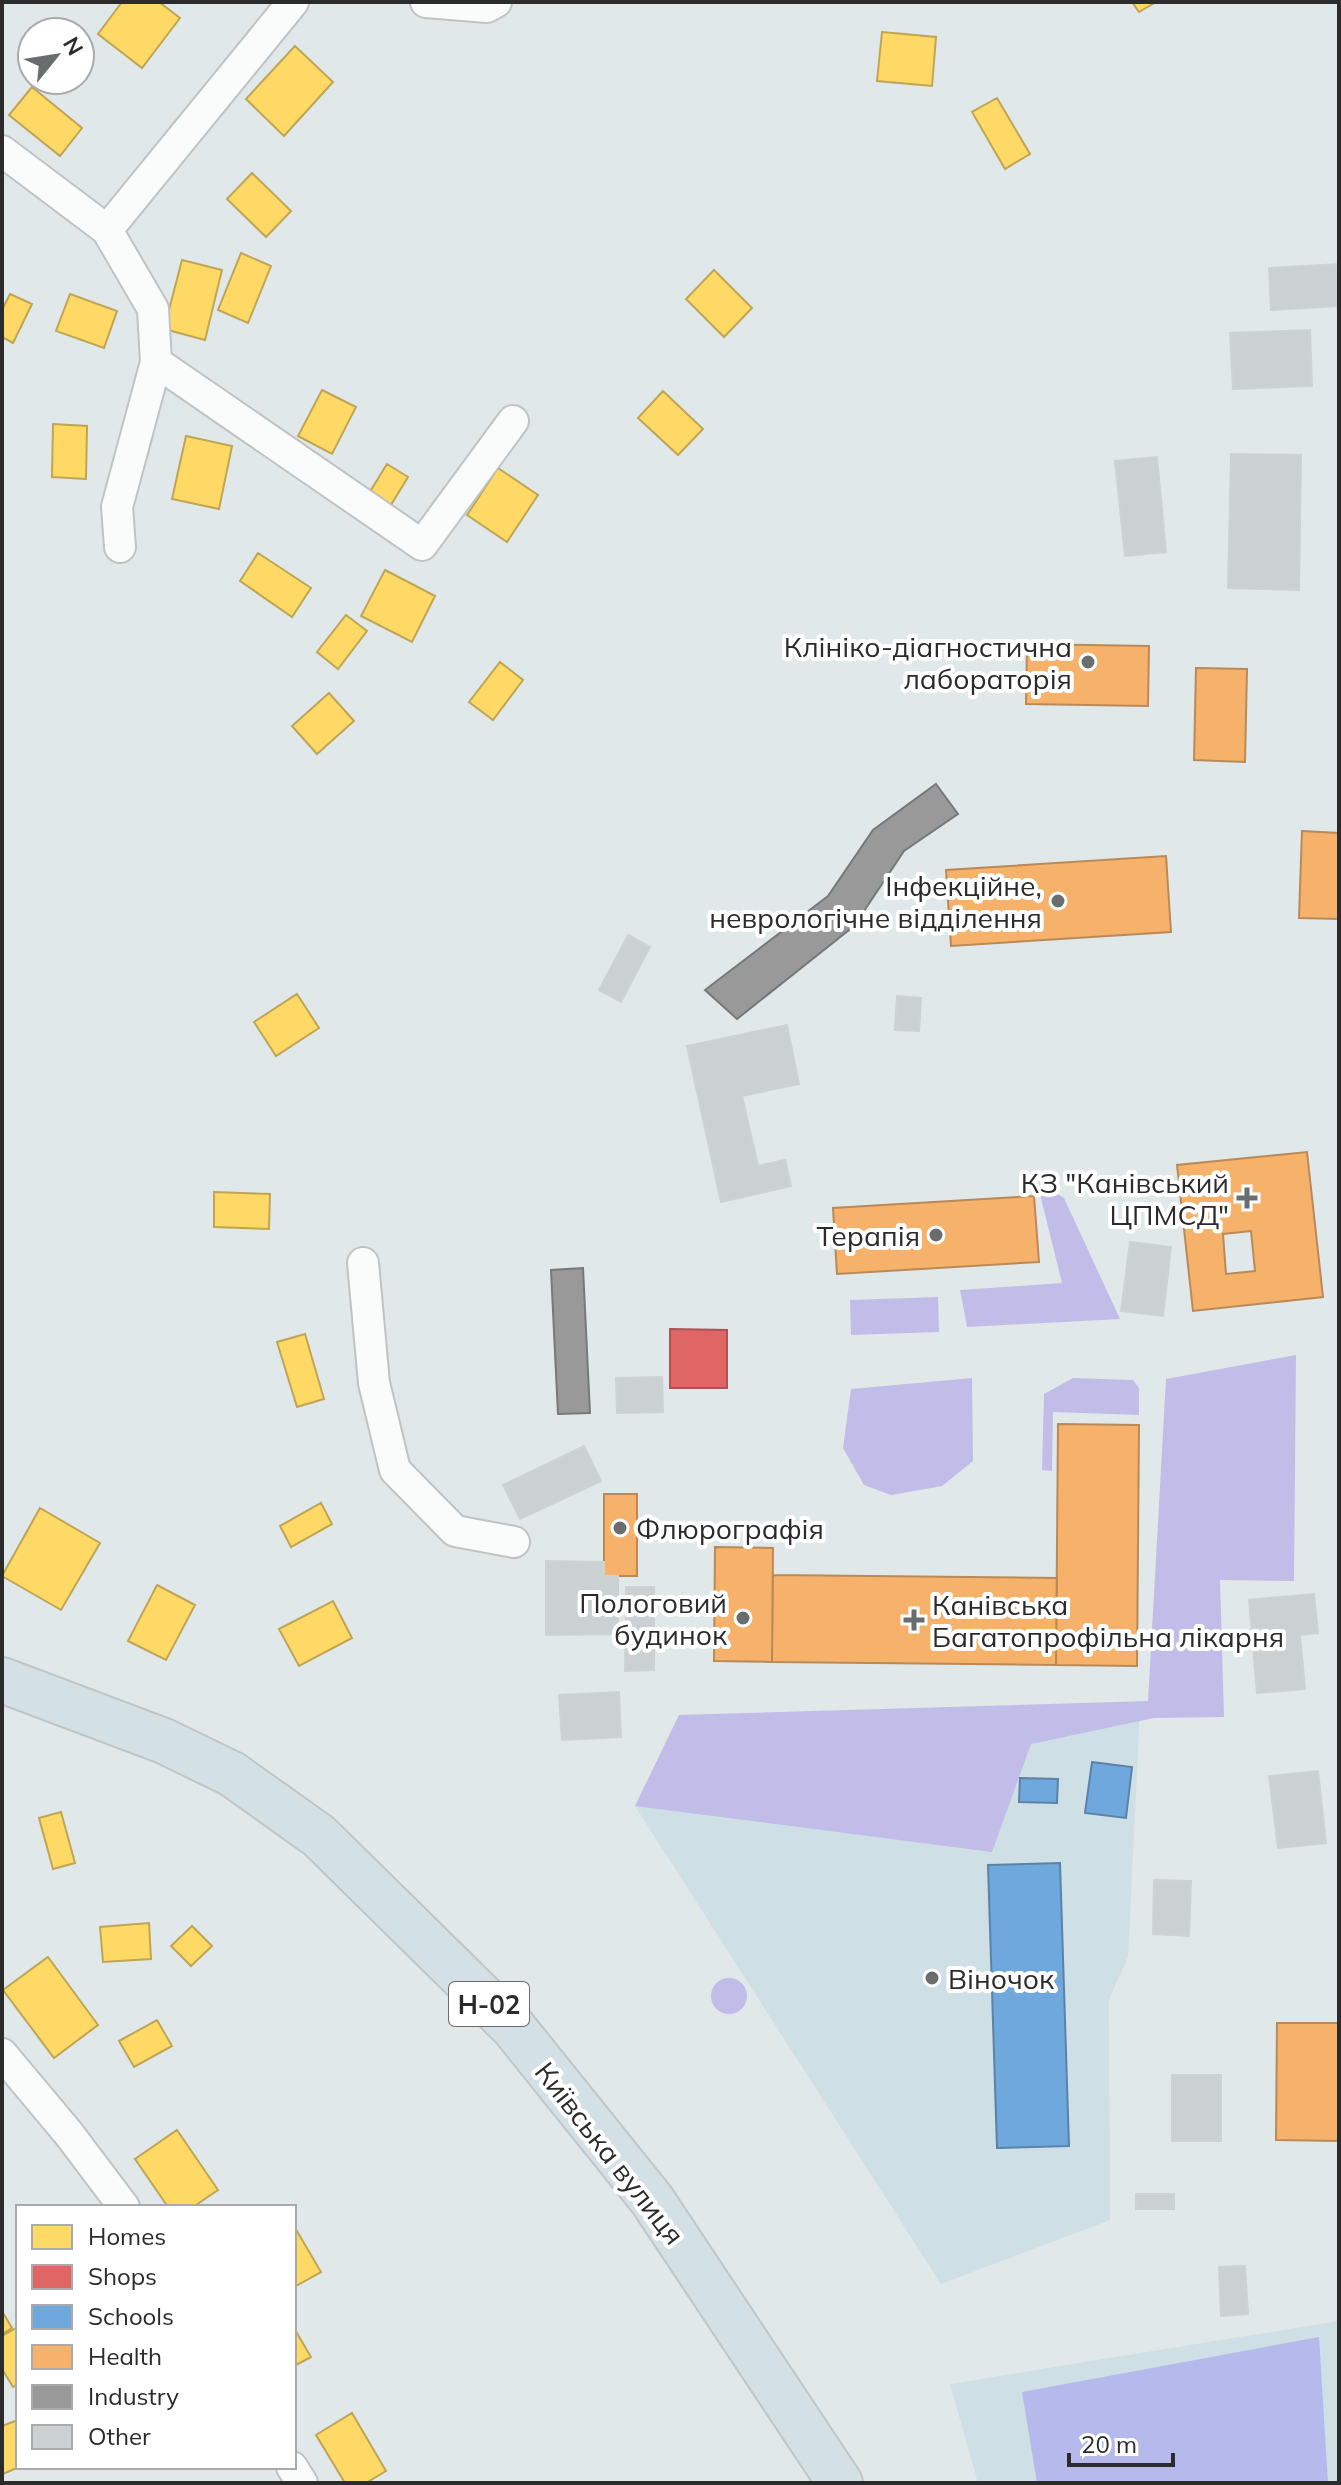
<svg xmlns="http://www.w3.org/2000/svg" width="1341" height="2485" viewBox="0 0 1341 2485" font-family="Mulish,sans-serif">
<rect width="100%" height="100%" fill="#e0e8ea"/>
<path fill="#cedfe5" d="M1140 1709 1128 1957 1109 1999 1110 2220 941 2284 635 1806 679 1715Z
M1339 2321V2483H978L950 2384Z"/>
<path fill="#c2bce8" d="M1037 1182 1064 1198 1120 1319 967 1327 960 1290 1062 1283Z
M938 1297 939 1332 851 1335 850 1300Z
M1296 1355 1294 1581 1220 1580 1224 1717 1154 1718 1031 1744 992 1852 635 1806 679 1715 1148 1701 1166 1379Z
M972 1378 973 1461 942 1486 891 1495 864 1485 843 1448 851 1389Z
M1073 1378 1133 1380 1139 1388V1415L1053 1412 1052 1471 1042 1470 1044 1394Z
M711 1996a18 18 0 1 1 36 0a18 18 0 1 1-36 0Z"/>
<path fill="#b6b9ec" d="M1319 2337 1328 2483H1037L1022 2392Z"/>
<path fill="#ffd966" stroke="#bfa554" stroke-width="2" d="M122 2H159L180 18 142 68 98 34Z
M1132 2H1156L1139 12Z
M882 32 936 37 932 86 877 81Z
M295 46 333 82 284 136 246 99Z
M32 87 82 128 60 156 9 115Z
M997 98 1030 154 1005 169 972 112Z
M252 173 291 211 266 237 227 199Z
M241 253 271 266 248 323 218 310Z
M182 260 222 270 205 340 164 329Z
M714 270 752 308 724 337 686 299Z
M10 294 32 304 13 343 2 337V310Z
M70 294 117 311 104 348 56 331Z
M322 390 356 407 332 454 298 436Z
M663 391 703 429 678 455 638 418Z
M53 424 87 426 86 479 52 477Z
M186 436 232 446 219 509 172 499Z
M387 464 408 477 389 508 368 495Z
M498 468 538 495 507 542 467 515Z
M258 553 311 588 292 617 240 581Z
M385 570 435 596 412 642 361 616Z
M346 615 367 631 338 669 317 652Z
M500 662 523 680 493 720 469 702Z
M329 693 354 721 317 754 292 726Z
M297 994 319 1028 276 1056 254 1022Z
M214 1192 270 1194 269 1229 214 1227Z
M305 1334 324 1399 297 1407 277 1342Z
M321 1503 332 1524 291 1547 280 1526Z
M40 1508 100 1543 61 1610 2 1576Z
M157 1585 195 1605 166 1660 128 1641Z
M333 1601 352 1638 299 1666 279 1629Z
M61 1812 75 1863 53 1869 39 1818Z
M149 1923 151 1959 103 1962 100 1927Z
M192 1926 212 1946 191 1966 171 1946Z
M48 1957 98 2025 54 2058 3 1990Z
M157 2020 172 2046 134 2067 119 2041Z
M177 2130 218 2190 193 2207H168L135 2159Z
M294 2226 321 2272 294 2287Z
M2 2311 12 2328 2 2334Z
M18 2327V2384L13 2387 2 2369V2336Z
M294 2328 311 2357 294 2366Z
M352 2413 386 2471 366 2483H345L316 2435Z
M18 2420 19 2467 3 2474 2 2426Z"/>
<path fill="#e06666" stroke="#aa5454" stroke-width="2" d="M670 1329 727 1330V1388H670Z"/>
<path fill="#6fa8dc" stroke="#5b82a7" stroke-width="2" d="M1092 1762 1132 1767 1126 1818 1085 1813Z
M1020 1778 1058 1779 1057 1803 1019 1802Z
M1060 1863 1069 2146 997 2148 988 1865Z"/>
<path fill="#f6b26b" stroke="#b98a58" stroke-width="2" fill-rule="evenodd" d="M1027 644 1149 646 1148 706 1026 704Z
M1196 668 1247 669 1245 762 1194 760Z
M1302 831 1339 833V919L1299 918Z
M1166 856 1171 932 951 946 946 870Z
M1307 1152 1323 1297 1193 1311 1177 1165ZM1251 1231 1255 1271 1226 1274 1223 1234Z
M1034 1196 1039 1262 837 1274 833 1208Z
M1058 1424 1139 1425 1137 1666 1056 1665Z
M604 1494H637V1576H604Z
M715 1547 773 1548 772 1662 714 1661Z
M773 1575 1057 1578 1056 1665 772 1662Z
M1277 2023H1339V2141L1276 2140Z"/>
<path fill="#999" stroke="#787878" stroke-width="2" d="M936 784 958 814 904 851 854 926 737 1019 705 990 828 896 873 830Z
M583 1268 590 1413 558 1414 551 1270Z"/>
<path fill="#cbd1d3" stroke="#ccd3d5" stroke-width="2" d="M1339 264V306L1271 310 1269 268Z
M1310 330 1312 386 1233 389 1230 333Z
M1231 454 1301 455 1299 590 1228 588Z
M1157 457 1166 552 1125 556 1115 461Z
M628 935 650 947 621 1002 599 990Z
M897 996 921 998 919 1031 895 1030Z
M787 1025 799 1084 742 1096 758 1166 785 1160 791 1186 721 1202 687 1046Z
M1130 1242 1171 1247 1163 1316 1121 1311Z
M662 1377 663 1412 617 1413 616 1378Z
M584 1446 601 1481 520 1519 503 1485Z
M546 1561 604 1562V1576H618V1634L546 1635Z
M626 1587H654V1670L625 1671Z
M1314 1594 1318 1633 1300 1635 1305 1689 1257 1693 1249 1600Z
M619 1692 621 1737 562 1740 559 1695Z
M1318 1771 1326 1843 1278 1848 1269 1776Z
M1154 1880 1191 1881 1189 1936 1153 1934Z
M1172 2075H1221V2141H1172Z
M1136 2194H1174V2209H1136Z
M1245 2266 1248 2314 1221 2316 1219 2267Z"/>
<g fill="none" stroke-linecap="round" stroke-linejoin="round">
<defs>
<path id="street" d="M426 2 487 7 496 2
M2 151 107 230 153 309 156 362 117 507 120 547
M107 230 293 2
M156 362 422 545 513 421
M363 1263 374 1383 395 1470 455 1531 514 1542
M2 2054 69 2134 124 2207
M292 2467 302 2483"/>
<path id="primary" d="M2 1680 164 1741 232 1774 319 1836 513 2027 652 2200 840 2483"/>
</defs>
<use href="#street" stroke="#c1c3c3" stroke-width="34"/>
<use href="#primary" stroke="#c1c5c5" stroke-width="48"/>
<use href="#street" stroke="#fafcfc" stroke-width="30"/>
<use href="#primary" stroke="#d3e1e7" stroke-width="44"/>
</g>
<g fill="#6a6d6e" stroke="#fff" stroke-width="3">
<circle cx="1088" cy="662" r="8"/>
<circle cx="1058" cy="901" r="8"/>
<path d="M1243 1186h8v8h8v8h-8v8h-8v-8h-8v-8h8z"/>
<circle cx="936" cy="1235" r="8"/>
<circle cx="620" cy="1528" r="8"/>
<circle cx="743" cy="1618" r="8"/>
<path d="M910 1608h8v8h8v8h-8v8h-8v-8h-8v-8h8z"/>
<circle cx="932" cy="1978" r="8"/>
</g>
<g text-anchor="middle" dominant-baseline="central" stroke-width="8" stroke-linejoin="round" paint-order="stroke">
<rect fill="#fff" stroke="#6b6b6b" stroke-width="2" x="449" y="1982" width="80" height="44" rx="6"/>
<g font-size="26" font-weight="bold" fill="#2b2b2b">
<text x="489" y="2004">Н-02</text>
</g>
<g font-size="28" fill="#2b2b2b" stroke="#fff" text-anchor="end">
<text x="1072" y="646">Клініко-діагностична<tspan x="1072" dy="32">лабораторія</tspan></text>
<text x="1042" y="885">Інфекційне,<tspan x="1042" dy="32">неврологічне відділення</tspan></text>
<text x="1229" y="1182">КЗ "Канівський<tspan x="1229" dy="32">ЦПМСД"</tspan></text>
<text x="920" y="1235">Терапія</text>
<text x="636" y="1528" text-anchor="start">Флюрографія</text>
<text x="727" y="1602">Пологовий<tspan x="727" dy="32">будинок</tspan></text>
<text x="932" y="1604" text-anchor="start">Канівська<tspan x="932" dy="32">Багатопрофільна лікарня</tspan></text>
<text x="948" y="1978" text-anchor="start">Віночок</text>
</g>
<g font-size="28" fill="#2b2b2b" stroke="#fff">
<text transform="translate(610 2153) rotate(52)">Київська вулиця</text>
</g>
</g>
<rect width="1341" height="2485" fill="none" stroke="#2b2b2b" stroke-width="8"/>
<rect x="16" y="2205" width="280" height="264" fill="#ffffff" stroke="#aaaaaa" stroke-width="2"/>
<rect x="32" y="2225" width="40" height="24" fill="#ffd966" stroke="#aaaaaa" stroke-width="2"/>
<text x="88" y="2245" font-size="24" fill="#2b2b2b">Homes</text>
<rect x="32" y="2265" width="40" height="24" fill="#e06666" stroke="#aaaaaa" stroke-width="2"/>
<text x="88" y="2285" font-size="24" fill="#2b2b2b">Shops</text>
<rect x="32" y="2305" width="40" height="24" fill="#6fa8dc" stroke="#aaaaaa" stroke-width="2"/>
<text x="88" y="2325" font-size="24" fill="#2b2b2b">Schools</text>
<rect x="32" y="2345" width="40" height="24" fill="#f6b26b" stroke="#aaaaaa" stroke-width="2"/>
<text x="88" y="2365" font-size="24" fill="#2b2b2b">Health</text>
<rect x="32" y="2385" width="40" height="24" fill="#999999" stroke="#aaaaaa" stroke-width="2"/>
<text x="88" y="2405" font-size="24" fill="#2b2b2b">Industry</text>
<rect x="32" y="2425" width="40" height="24" fill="#cbd1d3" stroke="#aaaaaa" stroke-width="2"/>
<text x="88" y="2445" font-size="24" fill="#2b2b2b">Other</text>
<g transform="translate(56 56) rotate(60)"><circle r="38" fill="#ffffff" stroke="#aaaaaa" stroke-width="2"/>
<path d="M0-6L14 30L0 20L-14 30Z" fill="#6a6d6e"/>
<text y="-12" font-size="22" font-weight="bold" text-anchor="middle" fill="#2b2b2b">N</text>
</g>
<path d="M1069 2453v12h104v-12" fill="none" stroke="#2b2b2b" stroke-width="4"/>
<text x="1081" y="2453" font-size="24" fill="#2b2b2b" stroke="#ffffff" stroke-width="6" paint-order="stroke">20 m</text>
</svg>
